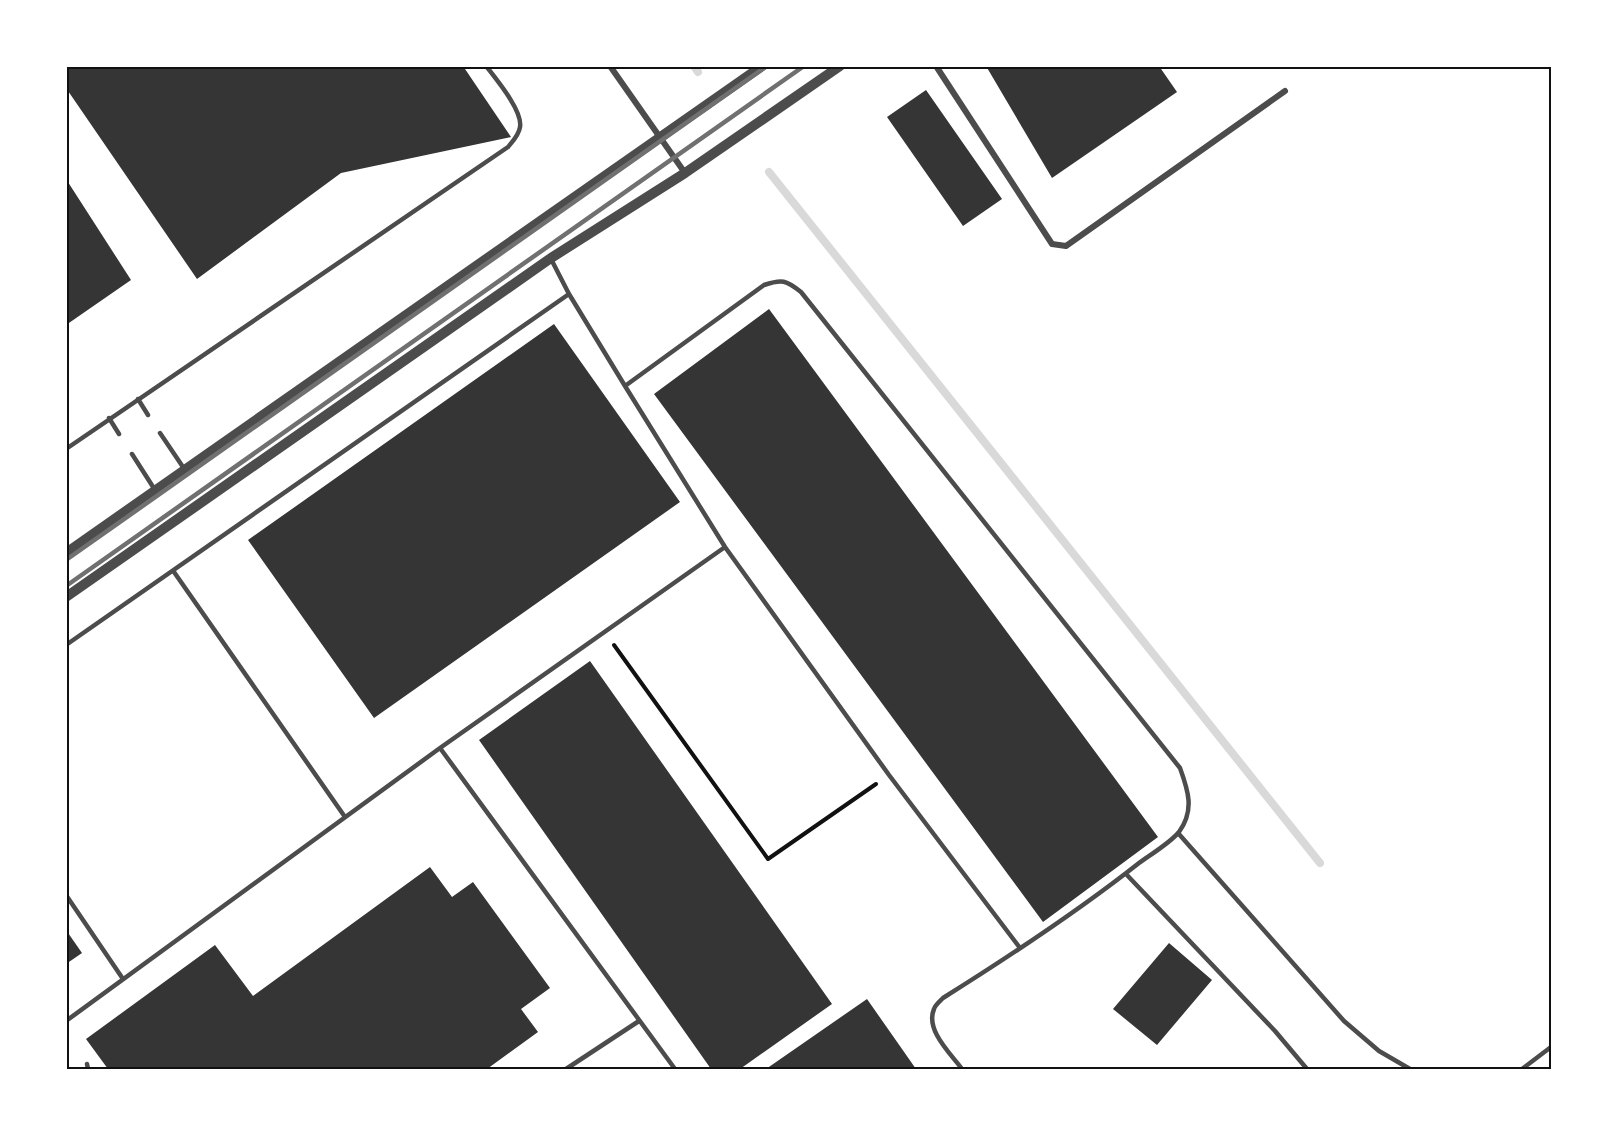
<svg xmlns="http://www.w3.org/2000/svg" width="1617" height="1135" viewBox="0 0 1617 1135" font-family="'Golos Text',sans-serif">
<rect width="100%" height="100%" fill="#fff"/>
<g fill="none" stroke-linecap="round" stroke-linejoin="round">
<path stroke="#d9d9d9" stroke-width="8" d="M694 66 698 72
M769 172 1320 863"/>
</g>
<path fill="#353535" d="M66 66H463L511 137 341 173 197 279 66 88Z
M986 66H1159L1177 92 1052 178Z
M926 90 1002 199 963 226 887 117Z
M66 179 131 280 66 325Z
M769 309 1158 837 1043 922 654 394Z
M554 324 680 502 374 718 248 540Z
M590 661 832 1004 740 1069H711L479 740Z
M430 867 452 897 473 882 550 988 521 1009 538 1032 487 1069H108L86 1039 215 945 253 996Z
M66 930 82 953 66 964Z
M1169 943 1212 980 1157 1045 1113 1009Z
M867 999 916 1069H766Z"/>
<g fill="none" stroke-linecap="round" stroke-linejoin="round">
<path stroke="#111" stroke-width="4" d="M614 645 768 859 876 784"/>
<path stroke="#4c4c4c" stroke-width="4.5" d="M551 259 569 294 625 386 725 547 889 775 1020 948
M625 386 764 285C782 279 786 280 801 292L1180 768C1188 790 1195 810 1179 832 1170 843 1150 855 1139 863 1077 912 1010 956 943 998 940 1001 935 1005 934 1009 925 1030 951 1054 962 1069
M138 399 148 415
M109 418 119 434
M160 433 185 470
M66 449 508 147C513 141 519 135 520 127 523 111 496 79 486 66
M132 454 155 490
M174 572 345 817
M66 645 569 294
M440 748 675 1069
M1178 833 1344 1021 1379 1051 1410 1069
M1126 874 1275 1031 1307 1069
M66 895 123 979
M66 1021 440 748 725 547
M87 1064 88 1069
M566 1069 639 1021
M1522 1069 1551 1047"/>
<path stroke="#4c4c4c" stroke-width="6" d="M610 66 685 173
M936 66 1052 244 1066 246 1285 91"/>
<path stroke="#4c4c4c" stroke-width="10" d="M66 553 762 66
M66 597 551 258 685 173 840 66"/>
<path stroke="#707070" stroke-width="4.5" d="M66 560 767 66
M66 586 804 66"/>
</g>
<rect width="1617" height="1135" fill="none" stroke="#ffffff" stroke-width="135"/>
<rect x="68" y="68" width="1482" height="1000" fill="none" stroke="#111" stroke-width="2"/>
</svg>
